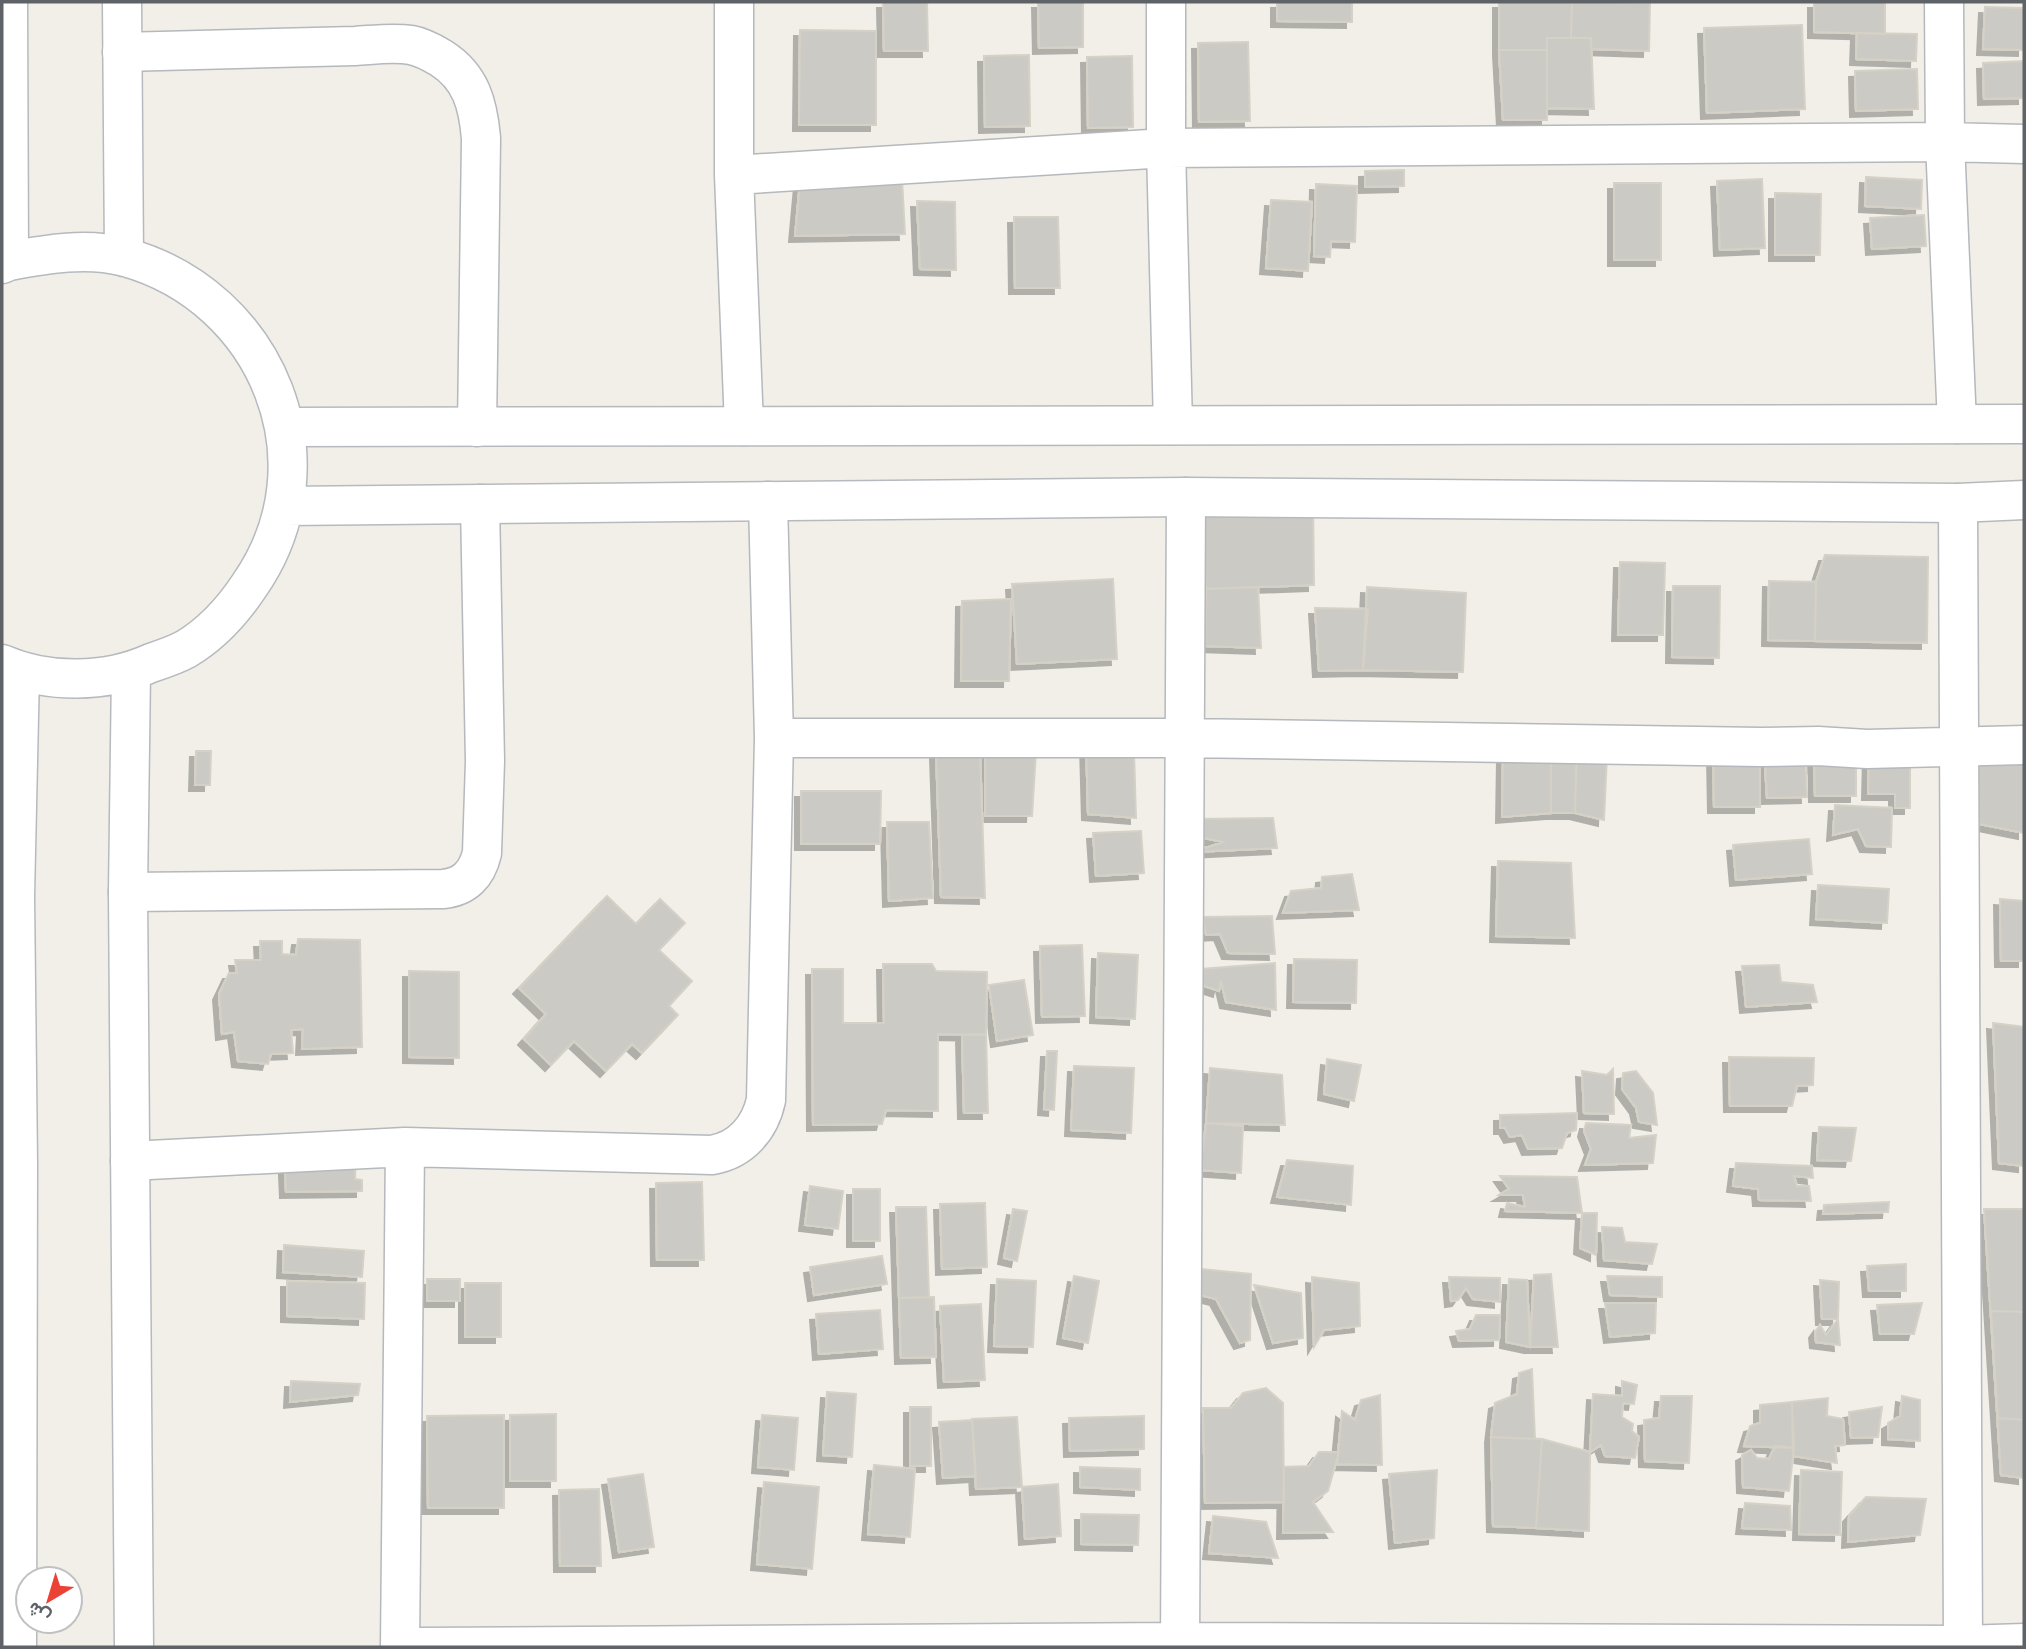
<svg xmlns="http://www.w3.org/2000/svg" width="2026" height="1649" viewBox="0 0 2026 1649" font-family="Signika,Vazirmatn,sans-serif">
<defs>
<filter id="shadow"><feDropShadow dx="-6" dy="6" stdDeviation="0" flood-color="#0004"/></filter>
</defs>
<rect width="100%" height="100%" fill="#f1efe8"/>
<path fill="#cccac5" stroke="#d6d1c6" stroke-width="2" filter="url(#shadow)" d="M883 2H927L928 51H884Z
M1038 2H1083V47L1039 48Z
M1277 2H1352V22L1277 21Z
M1499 2H1572L1571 38H1547V50H1499Z
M1572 2 1650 3 1649 51 1591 49V38H1571Z
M1814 2H1885V34L1814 32Z
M1985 7 2024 8V50L1983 49Z
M1802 25 1805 109 1707 113 1704 28Z
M800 30 876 31V125H799Z
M1857 33 1917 34 1916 61 1856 59Z
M1547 38H1591L1594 109 1547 108Z
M1248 42 1250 121 1199 122 1198 43Z
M1499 50H1547V120H1503Z
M1029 55 1030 126 985 127 984 56Z
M1132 56 1133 127 1088 128 1087 57Z
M2024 61V98L1984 99 1983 63Z
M1917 69 1918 109 1856 111 1855 71Z
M802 160H901L905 234 795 236Z
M1404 170V186L1365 187V171Z
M1866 177 1922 180 1921 209 1865 206Z
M1762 179 1765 248 1720 250 1717 181Z
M1614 183H1661V260H1614Z
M1316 184 1357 186 1355 242 1331 241 1330 257 1314 256Z
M1775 193 1821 194 1820 255H1775Z
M1271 200 1312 202 1308 271 1266 268Z
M917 201 955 202 956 270 920 269Z
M1924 215 1926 246 1872 249 1870 218Z
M1014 217H1058L1060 288H1015Z
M1313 498 1314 585 1206 589 1200 511Z
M1825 555 1928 557 1927 643 1815 641 1816 582Z
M1620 562 1665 563 1663 635H1618Z
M1113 579 1117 659 1017 664 1012 584Z
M1769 581 1816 582 1815 641 1768 640Z
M1673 586H1720L1719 658 1672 657Z
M1258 587 1261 648 1205 646 1206 589Z
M1367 587 1466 593 1463 672 1363 670Z
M1011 599 1009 681H961L962 601Z
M1315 608 1368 609 1363 670 1319 671Z
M985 740 1036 752 1032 816H985Z
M1086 741 1134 752 1136 818 1088 814Z
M1577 743 1575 813H1551V754Z
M1577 743 1607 755 1604 820 1575 813Z
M1713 750H1760V807H1714Z
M196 751H211L210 785H195Z
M1805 751 1807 797 1767 798 1764 752Z
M936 752H980L985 898 941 897Z
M1814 753 1856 754V796H1815Z
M1869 753H1910V808H1895V794H1868Z
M1551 754V813L1502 817 1503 755Z
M2024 763V833L1979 824 1977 765Z
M801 791H881L880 844H801Z
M1835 805 1892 808 1891 847 1866 846 1858 829 1833 835Z
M1273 818 1277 848 1195 852 1223 842 1199 837 1195 819Z
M887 822H929L933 898 889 901Z
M1141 831 1144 873 1096 876 1093 833Z
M1809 839 1812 874 1736 880 1733 845Z
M1498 861 1571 863 1575 938 1496 936Z
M1352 874 1359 910 1283 913 1291 891 1321 888 1322 877Z
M1818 885 1889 889 1887 923 1816 919Z
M607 896 636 924 660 899 685 923 659 950 692 981 669 1006 678 1015 642 1053 632 1044 606 1071 574 1041 551 1065 524 1039 546 1014 519 988Z
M2000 899 2024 901V961H2001Z
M1272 916 1275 954 1228 953 1220 934 1206 935 1203 917Z
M298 939 360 940 362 1047 302 1049 303 1029 291 1030 293 1053 271 1054 268 1064 238 1061 234 1032 222 1034 219 994 229 973H237L235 960H261L260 941H282V954L296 955Z
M1082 945 1085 1016 1042 1017 1040 946Z
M1098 953 1138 955 1135 1019 1096 1017Z
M1294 959 1357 960 1356 1003 1293 1002Z
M1275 963 1276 1010 1226 1002 1221 981 1219 991 1201 985V969Z
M883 964H932L936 971 987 972 986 1035 938 1034V1111L886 1110 882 1124 813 1125 812 969H843V1023H884Z
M1779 965 1781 982 1813 985 1817 1002 1746 1007 1742 966Z
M409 971 459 972V1058L409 1057Z
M1024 980 1033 1035 997 1041 989 985Z
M1993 1023 2024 1027V1166L1999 1163Z
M986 1034 988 1113H964L962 1035Z
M1047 1051H1057L1054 1110 1044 1109Z
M1729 1057 1814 1058 1813 1085 1797 1086 1792 1106H1730Z
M1327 1059 1361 1065 1354 1101 1324 1094Z
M1074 1066 1134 1068 1131 1133 1071 1130Z
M1210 1068 1282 1075 1285 1125 1206 1123Z
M1613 1069 1614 1114 1584 1113 1582 1071 1607 1075Z
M1636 1071 1653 1093 1657 1125 1639 1122 1636 1108 1622 1089 1623 1073Z
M1577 1113 1576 1130 1567 1133 1562 1148 1528 1149 1522 1135 1510 1137 1505 1128H1500V1115Z
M1206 1123 1243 1126 1241 1173 1200 1170Z
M1586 1123 1631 1125 1629 1138 1656 1135 1653 1163 1585 1165 1591 1149 1584 1131Z
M1819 1127 1856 1128 1851 1161 1817 1160Z
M284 1148 356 1155 355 1179 362 1180V1191L286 1192Z
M1287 1160 1353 1166 1351 1205 1277 1197Z
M1736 1163 1812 1166 1813 1178 1794 1176 1797 1186H1809L1811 1201 1759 1200 1758 1189 1733 1186Z
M1500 1176 1577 1177 1582 1213 1505 1211 1507 1203 1525 1207 1523 1195H1499L1509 1189Z
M702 1182 704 1260H657L656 1183Z
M810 1186 843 1191 838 1229 805 1225Z
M853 1189H880V1241H853Z
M1889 1202 1888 1212 1823 1214 1824 1205Z
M985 1203 987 1267 942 1269 940 1204Z
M896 1207H926L929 1297 899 1298Z
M1013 1209 1027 1211 1017 1261 1004 1258Z
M1984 1209H2024V1478L2001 1475Z
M1582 1213H1597L1596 1255 1580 1248Z
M1602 1227 1622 1228 1625 1242 1657 1244 1652 1264 1604 1260Z
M284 1245 364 1251 362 1277 283 1272Z
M882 1256 887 1284 814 1295 810 1267Z
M1906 1264V1291H1869L1867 1266Z
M1201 1269 1251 1274 1250 1340 1240 1343 1216 1299 1192 1293Z
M1551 1274 1558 1347H1530L1534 1275Z
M1074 1276 1099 1281 1088 1343 1063 1338Z
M1607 1276 1662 1277V1297L1610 1295Z
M1312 1277 1359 1283 1360 1326 1324 1330 1314 1347Z
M1449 1277 1500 1278V1302L1473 1299 1466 1288 1458 1300 1451 1301Z
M427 1279H460V1301H427Z
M997 1279 1036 1281 1033 1347 994 1346Z
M1509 1279 1527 1280 1530 1347 1506 1342Z
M1820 1280 1839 1282 1838 1319H1822Z
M287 1281 365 1283 364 1319 287 1316Z
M465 1283H501V1337H465Z
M1254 1285 1301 1293 1303 1338 1273 1343Z
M934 1297 936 1357 901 1358 899 1298Z
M1605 1303H1656L1655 1333 1610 1337Z
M1922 1303 1914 1334H1880L1877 1305Z
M981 1304 985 1380 944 1382 940 1306Z
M880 1310 883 1349 819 1354 816 1314Z
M1991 1311 2024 1312V1420L1998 1418Z
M1476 1315H1500L1499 1340 1459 1341 1456 1331 1470 1329Z
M1838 1319 1840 1345 1816 1342 1815 1332 1820 1325 1826 1335Z
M1532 1369 1535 1439 1491 1437 1495 1403 1517 1394 1519 1373Z
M291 1381 360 1384 358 1395 290 1402Z
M1622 1381 1637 1385 1634 1404 1623 1403 1622 1417 1633 1424 1632 1431 1639 1437 1635 1458 1605 1456 1601 1445 1590 1452 1593 1394 1622 1396Z
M1266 1388 1283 1403 1284 1502 1205 1503 1203 1408H1231L1243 1393Z
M827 1392 856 1394 852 1457 823 1455Z
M1380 1395 1382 1465 1337 1464 1342 1411 1355 1420 1361 1400Z
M1661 1396H1692L1689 1463 1645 1461 1644 1420 1659 1418Z
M1902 1396 1920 1400V1441L1888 1439V1423L1900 1416Z
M1828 1398 1827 1416 1843 1419 1845 1445 1835 1446 1837 1463 1793 1456 1792 1402Z
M1792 1402 1794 1448 1744 1446 1750 1426 1760 1423V1405Z
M910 1407H931V1466H910Z
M1882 1407 1878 1437 1851 1438 1849 1412Z
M556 1414V1481H510V1415Z
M504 1415V1508H428L427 1416Z
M762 1415 798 1418 794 1470 758 1467Z
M1144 1416V1449L1070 1451 1069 1418Z
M1017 1417 1022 1487 976 1489 972 1419Z
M972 1420 976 1476 943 1478 939 1422Z
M1491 1437 1542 1439 1536 1528 1493 1526Z
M1542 1439 1590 1452 1589 1531 1536 1528Z
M1775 1446 1794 1448 1789 1491 1743 1487 1742 1455 1751 1450 1757 1458 1769 1459Z
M1319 1452H1339L1328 1491 1313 1502 1333 1532 1283 1533 1284 1467 1309 1466Z
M874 1465 915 1469 910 1537 868 1534Z
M1080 1467 1140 1469V1490L1080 1487Z
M1437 1470 1434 1538 1395 1543 1389 1474Z
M1801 1470 1842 1472 1840 1535 1799 1534Z
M643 1474 654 1547 619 1552 608 1479Z
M764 1482 819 1487 812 1569 757 1564Z
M1058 1484 1061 1536 1025 1539 1022 1487Z
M599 1489 601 1566H560L559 1490Z
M1866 1497 1926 1499 1920 1535 1848 1542 1849 1516Z
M1745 1503 1790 1506 1791 1530 1742 1528Z
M1081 1514 1139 1515 1138 1545 1081 1544Z
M1213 1516 1266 1522 1278 1558 1209 1553Z"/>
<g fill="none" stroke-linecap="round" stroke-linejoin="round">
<defs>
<path id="street" d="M734 2V175L744 426
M1166 2V148L1173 425
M1944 2 1945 142 1957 424
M122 52 355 46C373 45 392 42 411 45 422 47 431 52 441 58 471 77 478 104 481 138L477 427
M734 175 1166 148 1945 142 2024 144
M768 501 774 738
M1958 503 1963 1647
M128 892 443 889C465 887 477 874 482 853L485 761 480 504
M130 1161 405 1147 712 1155C741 1150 760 1128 766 1100L774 738H1184L1761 747 1818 746 1867 749 2024 745
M400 1647 405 1147
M420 1647 1180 1642 1963 1645 2024 1643
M1180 1647 1186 497"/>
<path id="secondary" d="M8 2 9 261
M122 2 124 257
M2 264 9 261C47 254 87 247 125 257 268 297 336 462 249 586 233 610 211 634 186 649 175 655 163 659 151 663 106 683 48 684 2 664
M286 427 2024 424
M285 506 1186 497 1958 503 2024 500
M131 672 128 892 134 1647
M17 1647 18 1164 15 896 20 672"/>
</defs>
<use href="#street" stroke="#b5b8bc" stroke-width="41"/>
<use href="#secondary" stroke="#b6babf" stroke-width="41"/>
<use href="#street" stroke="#fff" stroke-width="38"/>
<use href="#secondary" stroke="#fff" stroke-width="38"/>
</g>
<rect width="2026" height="1649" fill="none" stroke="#5f6368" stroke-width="7"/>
<g transform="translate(49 1600) rotate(218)"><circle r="33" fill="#ffffff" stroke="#bfc1c3" stroke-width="2"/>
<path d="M0-5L12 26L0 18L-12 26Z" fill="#ea4335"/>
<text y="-10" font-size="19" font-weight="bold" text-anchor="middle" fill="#5f6368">ش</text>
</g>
</svg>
